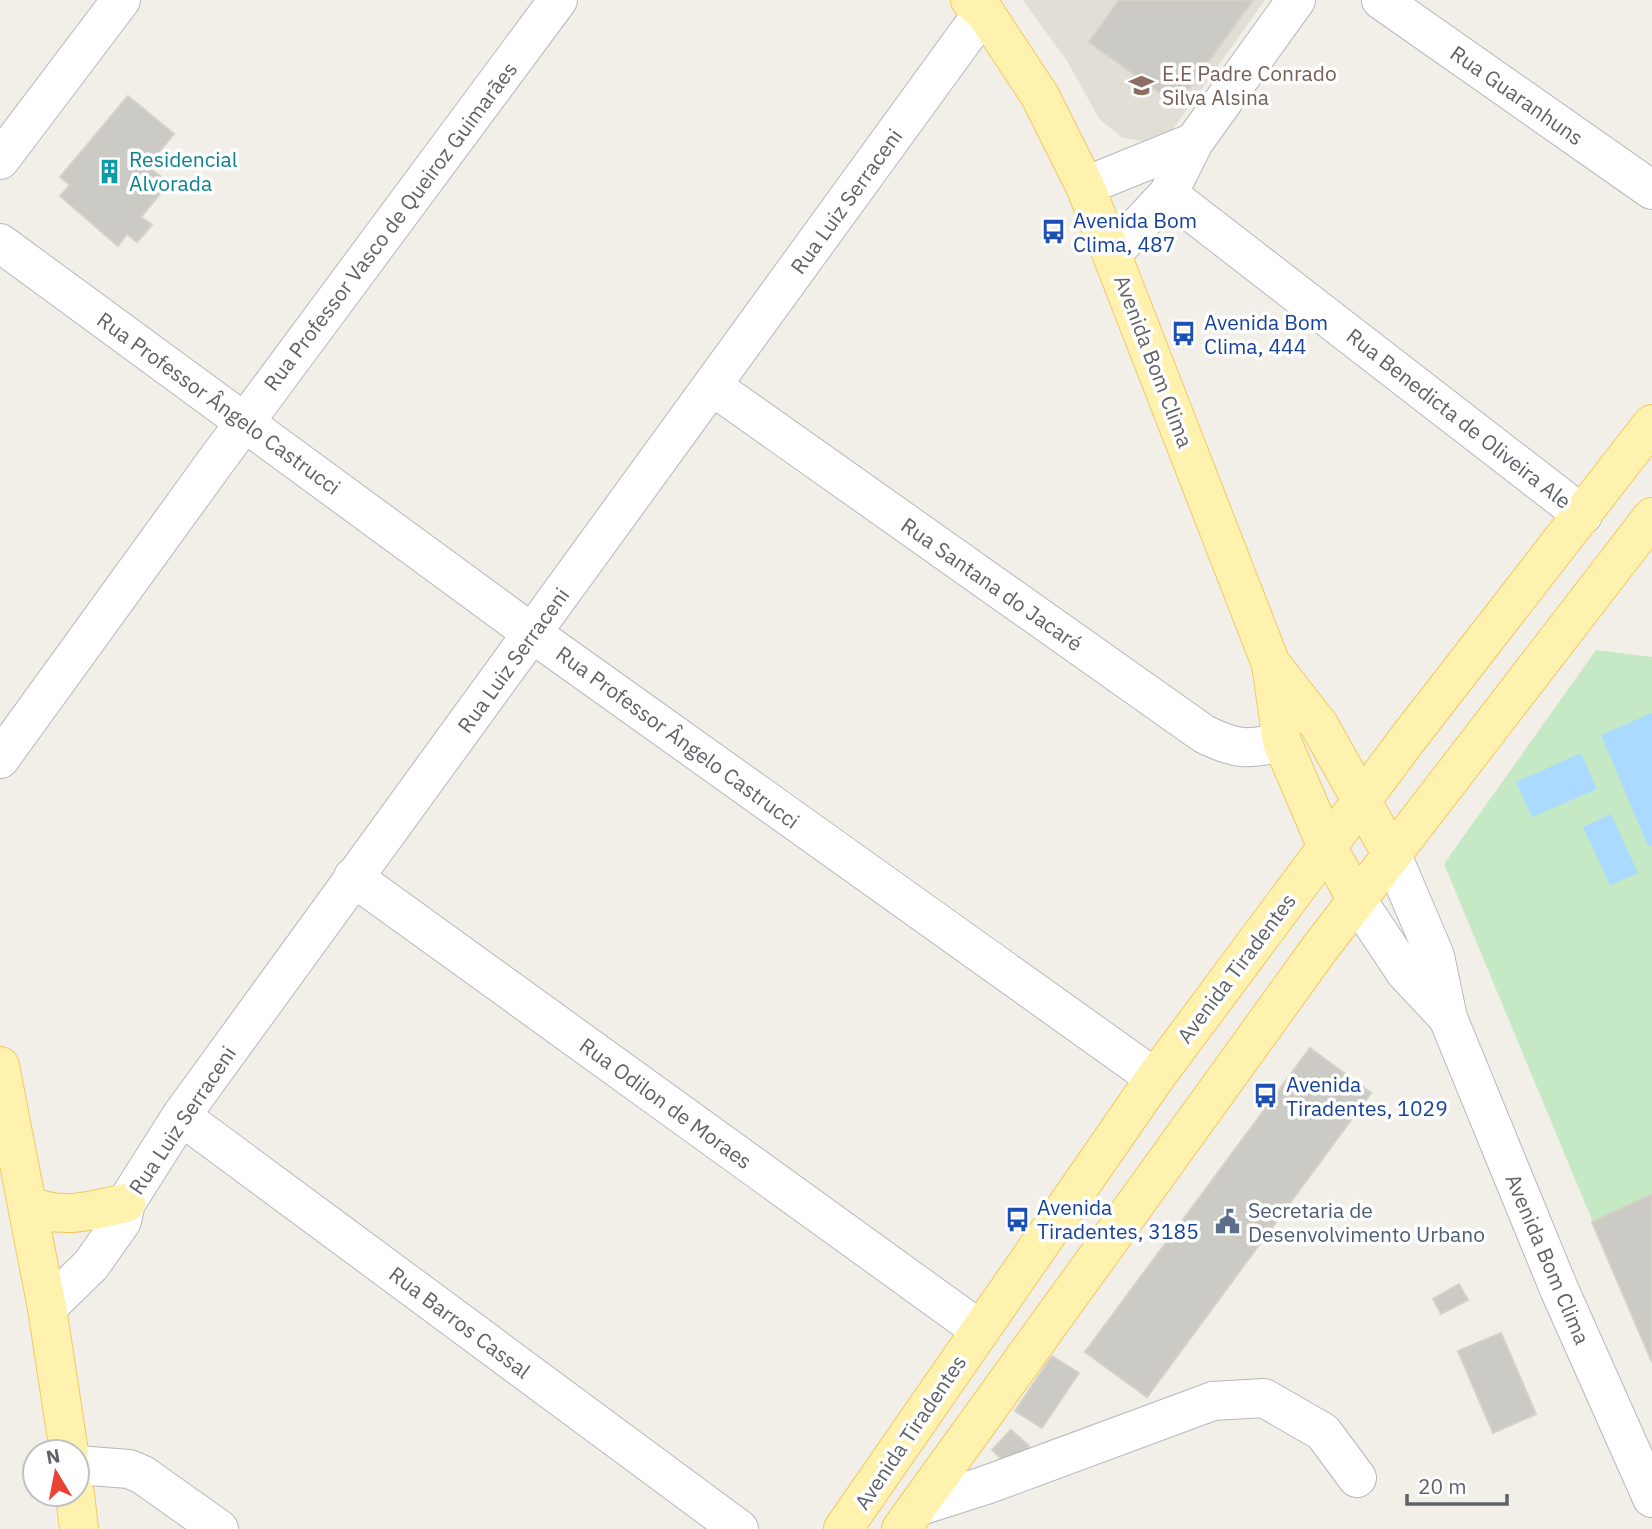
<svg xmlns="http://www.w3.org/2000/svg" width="1652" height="1529" viewBox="0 0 1652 1529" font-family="'IBM Plex Sans',sans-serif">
<rect width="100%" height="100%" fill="#f1efe8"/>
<path fill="#e1ded6" d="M1023 0H1265L1173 129 1143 141 1123 138 1100 120 1067 61Z"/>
<path fill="#c5e8c5" d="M1596 650 1652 657V1364L1444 864Z"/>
<path fill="#aadaff" d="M1652 713V845L1648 846 1601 735Z
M1581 753 1597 789 1532 817 1516 782Z
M1611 814 1638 873 1610 885 1583 827Z"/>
<path fill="#cccac5" stroke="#d6d1c6" stroke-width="2" d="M1119 0H1253L1177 105 1089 42Z
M128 96 174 134 147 166 169 183 141 217 152 225 137 242 127 234 118 246 60 196 70 185 60 177Z
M1310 1048 1371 1093 1147 1397 1085 1352Z
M1652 1194V1362L1592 1222Z
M1459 1284 1468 1300 1441 1314 1433 1299Z
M1501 1333 1536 1414 1493 1433 1458 1351Z
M1052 1356 1079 1373 1042 1428 1015 1411Z
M1011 1430 1029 1446 1010 1467 992 1450Z"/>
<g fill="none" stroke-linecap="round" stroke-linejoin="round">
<defs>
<path id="minor" d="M1381 0 1652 190
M0 160 121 0
M1085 186 1194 142
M1168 194 1583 515
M0 243 533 634 1155 1078
M1112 254 1168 194 1194 142 1296 0
M712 386 1204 734C1236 750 1248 750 1282 742
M0 759 216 461 558 0
M1392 855 1435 956 1448 1018 1559 1289 1652 1498
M353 877 980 1330
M1357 900 1405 972 1448 1018
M181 1116 739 1529
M47 1308 91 1265 122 1221 126 1203 181 1116 984 11
M77 1465 129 1469 143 1475 219 1529
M917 1507 986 1485 1213 1401 1264 1398 1323 1432 1357 1478"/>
<path id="major" d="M970 0 984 11 1040 96 1085 186 1271 664 1282 742 1327 847 1357 900
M1272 665 1319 725 1392 855
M0 1066 47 1308 69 1452
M27 1205C63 1220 90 1211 126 1203
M75 1494 79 1529
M843 1529 1155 1078 1406 741 1652 424
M901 1529 1320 948 1652 517"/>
</defs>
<use href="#minor" stroke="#b5b8bc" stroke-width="40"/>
<use href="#major" stroke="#f2c960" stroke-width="40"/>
<use href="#minor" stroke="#fff" stroke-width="38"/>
<use href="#major" stroke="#fff2af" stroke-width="38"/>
</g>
<defs>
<symbol id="school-bare" viewBox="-9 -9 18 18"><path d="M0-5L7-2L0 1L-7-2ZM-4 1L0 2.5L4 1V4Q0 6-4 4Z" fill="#8d6e63" stroke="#fff" stroke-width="2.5" paint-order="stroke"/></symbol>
<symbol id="building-bare" viewBox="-9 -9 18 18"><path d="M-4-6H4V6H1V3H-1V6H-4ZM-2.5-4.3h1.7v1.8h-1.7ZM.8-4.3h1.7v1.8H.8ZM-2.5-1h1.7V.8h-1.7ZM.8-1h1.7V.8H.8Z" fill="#0f9aa8" stroke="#fff" stroke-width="2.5" paint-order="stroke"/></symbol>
<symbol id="bus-bare" viewBox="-9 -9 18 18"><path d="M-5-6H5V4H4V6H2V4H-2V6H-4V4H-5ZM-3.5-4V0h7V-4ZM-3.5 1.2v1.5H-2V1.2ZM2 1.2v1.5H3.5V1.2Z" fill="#1a4fb4" stroke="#fff" stroke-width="2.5" paint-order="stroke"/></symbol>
<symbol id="civic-bare" viewBox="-9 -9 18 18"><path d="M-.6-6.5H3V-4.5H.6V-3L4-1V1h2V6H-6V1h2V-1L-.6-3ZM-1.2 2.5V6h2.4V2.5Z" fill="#5c6f8a" stroke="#fff" stroke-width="2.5" paint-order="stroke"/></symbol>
</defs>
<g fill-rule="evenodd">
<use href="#school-bare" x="1124" y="68" width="35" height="35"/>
<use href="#building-bare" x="92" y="154" width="35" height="35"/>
<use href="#bus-bare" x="1036" y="214" width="35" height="35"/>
<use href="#bus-bare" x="1166" y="316" width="35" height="35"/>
<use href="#bus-bare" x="1248" y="1078" width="35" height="35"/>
<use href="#bus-bare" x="1000" y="1202" width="35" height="35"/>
<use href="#civic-bare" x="1210" y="1204" width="35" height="35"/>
</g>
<g text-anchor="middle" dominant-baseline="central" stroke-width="7" stroke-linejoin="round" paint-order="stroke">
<g font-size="21" fill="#785e54" stroke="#fff" text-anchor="start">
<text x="1162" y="73">E.E Padre Conrado<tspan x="1162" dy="24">Silva Alsina</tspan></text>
</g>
<g font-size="21" fill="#5f6368" stroke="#fff">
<text transform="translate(1517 95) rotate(35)">Rua Guaranhuns</text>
<text transform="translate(846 201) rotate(-54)">Rua Luiz Serraceni</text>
<text transform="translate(390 226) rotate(-53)">Rua Professor Vasco de Queiroz Guimarães</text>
<text transform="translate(1154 361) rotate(69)">Avenida Bom Clima</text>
<text transform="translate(219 403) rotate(36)">Rua Professor Ângelo Castrucci</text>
<text transform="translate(1459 418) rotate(38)">Rua Benedicta de Oliveira Ale</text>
<text transform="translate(992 584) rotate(35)">Rua Santana do Jacaré</text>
<text transform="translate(513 660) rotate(-54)">Rua Luiz Serraceni</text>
<text transform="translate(678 737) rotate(36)">Rua Professor Ângelo Castrucci</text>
<text transform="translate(1236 968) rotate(-53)">Avenida Tiradentes</text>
<text transform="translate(666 1103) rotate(36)">Rua Odilon de Moraes</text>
<text transform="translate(182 1120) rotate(-56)">Rua Luiz Serraceni</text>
<text transform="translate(1548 1259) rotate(67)">Avenida Bom Clima</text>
<text transform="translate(460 1322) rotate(37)">Rua Barros Cassal</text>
<text transform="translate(910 1432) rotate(-56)">Avenida Tiradentes</text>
</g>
<g font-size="21" fill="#0d838f" stroke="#fff" text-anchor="start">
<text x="129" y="159">Residencial<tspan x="129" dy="24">Alvorada</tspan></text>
</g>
<g font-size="21" fill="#164399" stroke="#fff" text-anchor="start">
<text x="1073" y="220">Avenida Bom<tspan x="1073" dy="24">Clima, 487</tspan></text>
<text x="1204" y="322">Avenida Bom<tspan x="1204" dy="24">Clima, 444</tspan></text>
<text x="1286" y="1084">Avenida<tspan x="1286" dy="24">Tiradentes, 1029</tspan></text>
<text x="1037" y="1207">Avenida<tspan x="1037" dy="24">Tiradentes, 3185</tspan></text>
</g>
<g font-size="21" fill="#4e5e75" stroke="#fff" text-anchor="start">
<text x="1248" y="1210">Secretaria de<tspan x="1248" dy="24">Desenvolvimento Urbano</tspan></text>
</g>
</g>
<g transform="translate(56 1473) rotate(350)"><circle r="33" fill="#ffffff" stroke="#bfc1c3" stroke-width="2"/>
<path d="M0-5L12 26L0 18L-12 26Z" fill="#ea4335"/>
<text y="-10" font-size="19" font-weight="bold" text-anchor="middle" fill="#5f6368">N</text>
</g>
<path d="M1407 1494v10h100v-10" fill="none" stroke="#5f6368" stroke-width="3.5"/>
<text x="1418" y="1494" font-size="21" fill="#5f6368" stroke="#ffffff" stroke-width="5" paint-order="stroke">20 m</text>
</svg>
